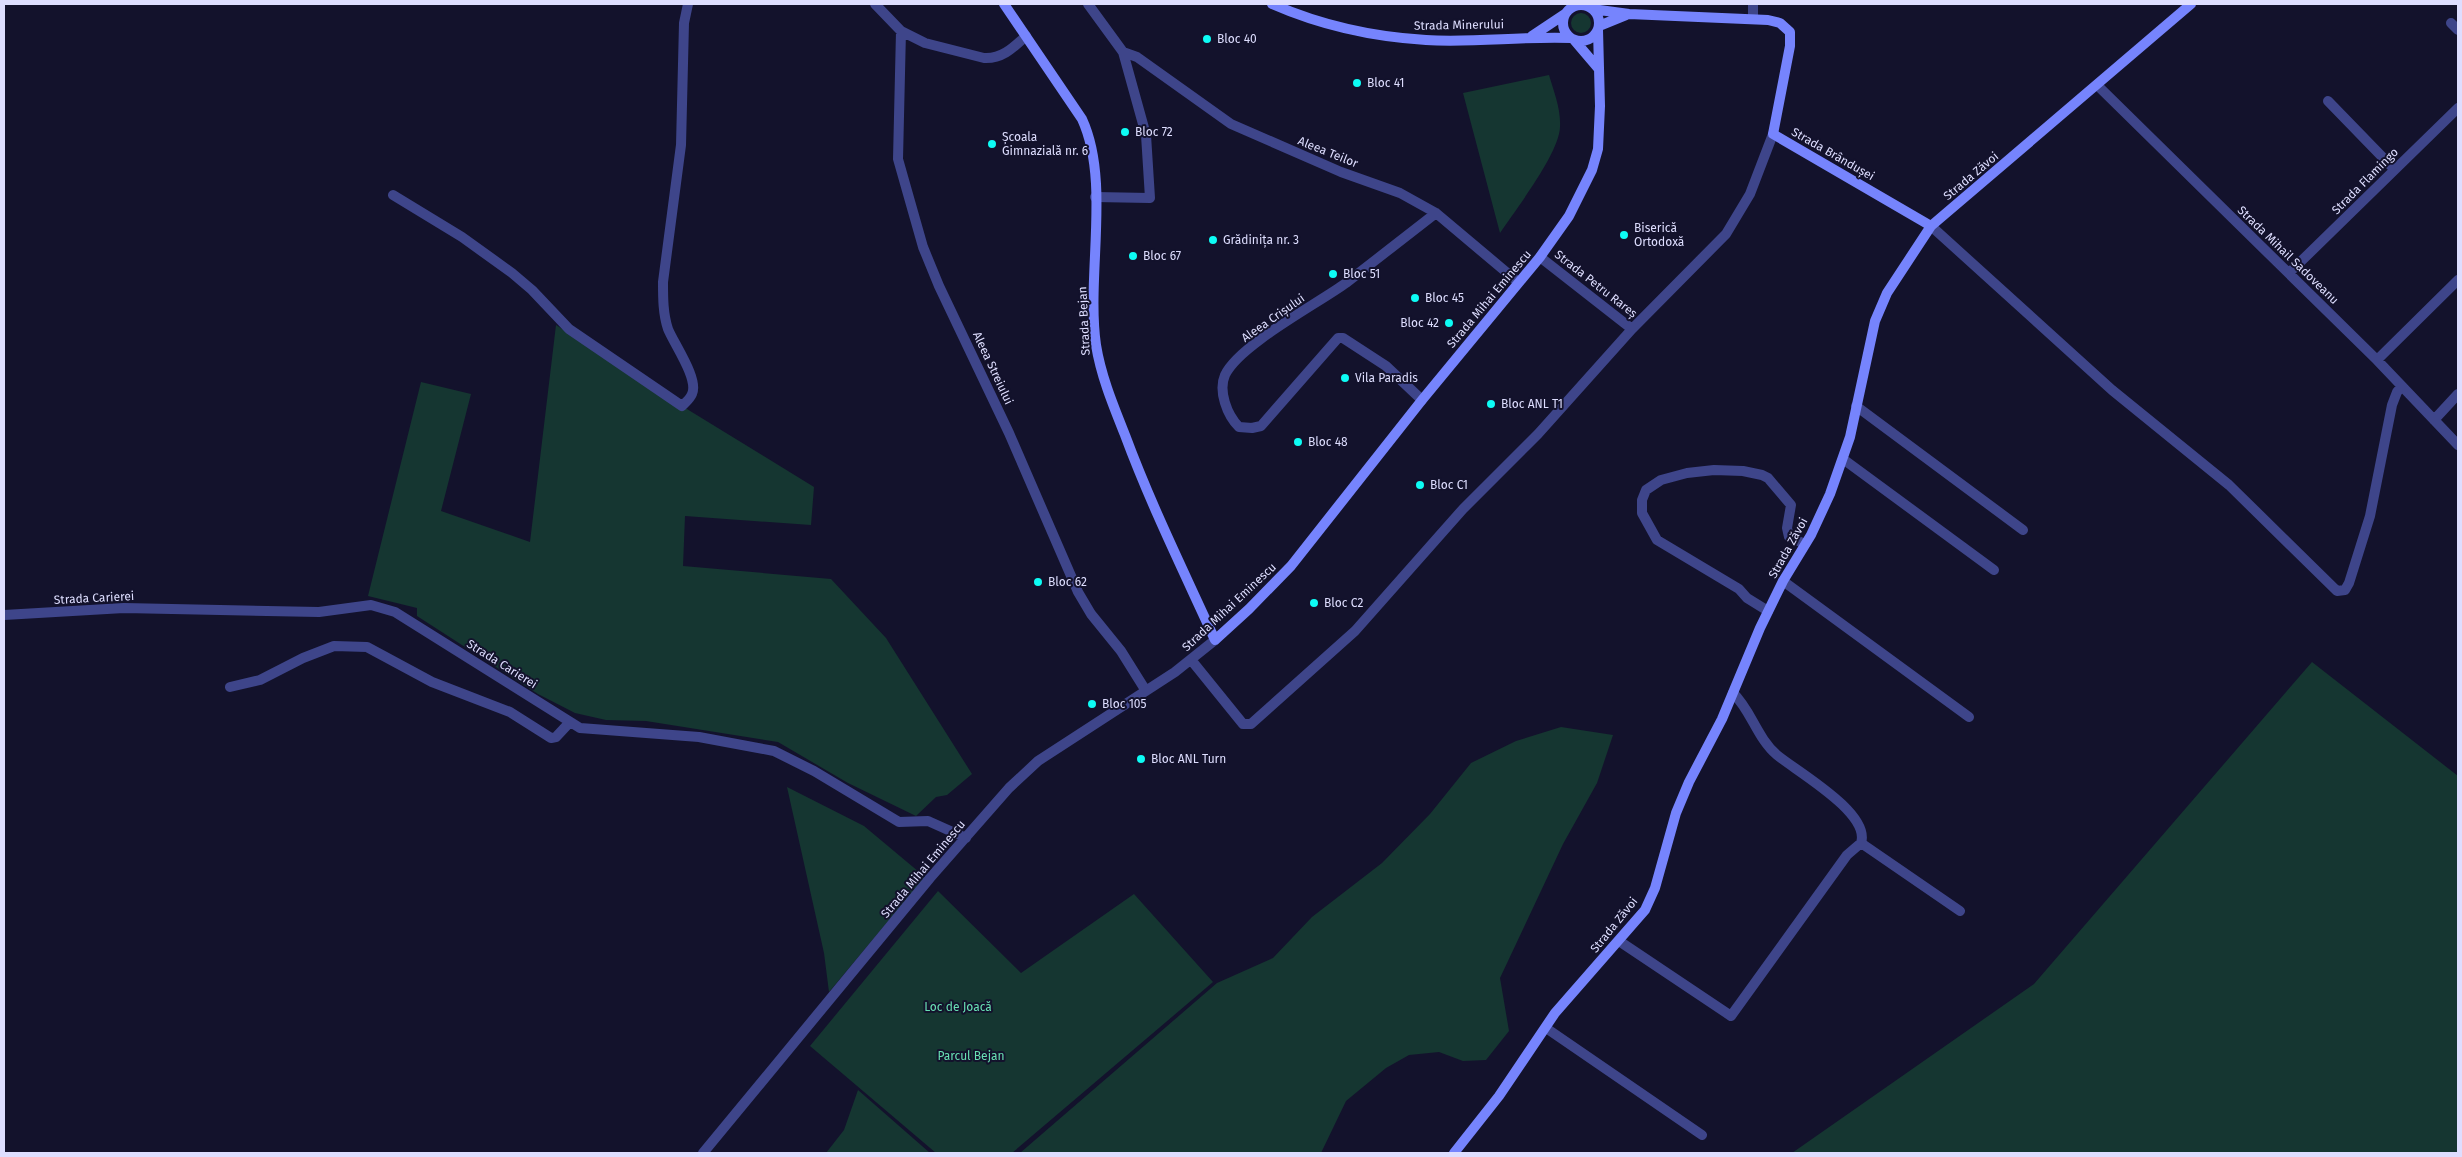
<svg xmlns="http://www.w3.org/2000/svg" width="2462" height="1157" viewBox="0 0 2462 1157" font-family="'Fira Sans',sans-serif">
<rect width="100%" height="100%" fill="#13122c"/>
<path fill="#153631" d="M1571 23a10 10 0 1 1 20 0a10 10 0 1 1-20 0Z
M1549 75C1554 92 1561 109 1560 127 1559 154 1516 209 1500 233L1463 93Z
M556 325 682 406 814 487 811 525 685 516 683 566 831 579 886 638 972 774 947 795 936 797 916 816 848 783 778 742 646 721 606 720 575 713 538 694 417 616V608L368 596 421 382 471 394 441 511 530 542Z
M2312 662 2458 776V1153H1792L2034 984Z
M1561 727 1613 735 1597 783 1563 844 1500 978 1509 1031 1486 1060 1463 1061 1439 1052 1409 1055 1386 1068 1346 1101 1321 1153H1020L1217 983 1273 958 1312 917 1382 863 1430 814 1471 763 1516 741Z
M787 787 864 826 925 877 829 992 824 953Z
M938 891 1021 973 1134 894 1213 982 1012 1153H936L810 1046Z
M858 1090 930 1153H826L844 1130Z"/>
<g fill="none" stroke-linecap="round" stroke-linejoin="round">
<path stroke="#3e458a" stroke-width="10" d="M875 4 901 31
M1088 4 1123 52 1146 135 1150 198 1095 197
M1753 18V4
M2451 23 2458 30
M1026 36C1013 48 1002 59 984 58L925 43 901 31 898 159 923 247 939 286 1009 433 1078 592 1091 614 1121 651 1146 691
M1123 52 1137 57 1231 124 1341 172 1400 193 1436 213 1518 282
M2097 85 2377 360 2458 445
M2328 101 2394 169
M393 195 462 237 512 273 532 290 569 329 682 406C685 403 690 399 692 394 699 379 674 344 668 329 663 314 663 298 663 282L681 145 684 23 688 4
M1931 226 2112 390 2229 485 2337 591 2345 590 2349 583 2370 516 2392 405 2397 392 2402 386
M1540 257 1632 329
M2289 273 2458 108
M2377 360 2458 280
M1422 400 1386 366 1343 338H1338L1261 426 1252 428 1239 427C1227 415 1218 391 1225 375 1239 345 1317 304 1346 283 1376 260 1406 236 1436 213
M1856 406 2023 530
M2434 420 2458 394
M1843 459 1994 570
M1783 581 1969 717
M1768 611 1747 598 1739 589 1657 540 1642 513V500L1646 490 1661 480 1687 473 1714 470 1743 471 1762 475 1768 478 1791 505 1787 528 1789 537 1805 544
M4 615 124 608 319 612 371 605 395 612 580 728 699 737 774 751 814 771 899 822 928 821 966 838
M1192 661 1243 724H1251L1355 631 1463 509 1538 434 1632 329 1726 234 1750 194 1773 134
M230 687 260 680 303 658 334 646 367 647 432 682 510 712 551 738 556 737 570 722
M1733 693C1751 710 1757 738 1777 755 1796 771 1871 813 1861 843L1960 911
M1619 941 1731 1016 1847 855 1861 843
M1546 1028 1702 1135
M703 1153 930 878 1009 788 1038 761 1175 672 1215 640"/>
<path stroke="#7684fd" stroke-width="10" d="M1004 4 1082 119C1111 182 1086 275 1096 345 1101 376 1113 405 1125 435 1151 505 1184 572 1215 640L1249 609 1291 566 1422 400 1540 257 1569 216 1592 170 1598 149 1600 106 1598 30
M1272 4C1320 25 1374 37 1426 40 1474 43 1522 36 1571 38
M1563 23a18 18 0 1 1 36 0a18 18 0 1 1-36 0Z
M1592 9 1629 14 1768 20 1780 23 1790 32V46L1773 134 1931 226
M1599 26 1626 15
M1532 36 1565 14
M1575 41 1598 68
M1454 1153 1499 1096 1555 1013 1645 910 1655 888 1676 813 1689 782 1722 719 1760 628 1783 581 1811 535 1830 494 1850 437 1875 321 1887 293 1931 226 2191 4"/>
</g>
<g fill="#0dfcf5" stroke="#13122c" stroke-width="2">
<circle cx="1207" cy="39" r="5"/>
<circle cx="1357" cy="83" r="5"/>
<circle cx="1125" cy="132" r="5"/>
<circle cx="992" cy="144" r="5"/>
<circle cx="1624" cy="235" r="5"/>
<circle cx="1213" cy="240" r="5"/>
<circle cx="1133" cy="256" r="5"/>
<circle cx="1333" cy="274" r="5"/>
<circle cx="1415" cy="298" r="5"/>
<circle cx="1449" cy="323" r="5"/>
<circle cx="1345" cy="378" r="5"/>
<circle cx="1491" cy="404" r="5"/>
<circle cx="1298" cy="442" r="5"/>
<circle cx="1420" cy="485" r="5"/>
<circle cx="1038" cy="582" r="5"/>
<circle cx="1314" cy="603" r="5"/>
<circle cx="1092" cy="704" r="5"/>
<circle cx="1141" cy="759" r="5"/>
</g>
<g text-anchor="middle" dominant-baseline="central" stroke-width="4" stroke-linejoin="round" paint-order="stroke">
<g font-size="12" fill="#dedeff" stroke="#13122c">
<text transform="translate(1459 25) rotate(-1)">Strada Minerului</text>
<text transform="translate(1328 152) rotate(22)">Aleea Teilor</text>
<text transform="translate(1833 154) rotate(30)">Strada Brândușei</text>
<text transform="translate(1971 176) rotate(-40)">Strada Zăvoi</text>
<text transform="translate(2365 181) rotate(-45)">Strada Flamingo</text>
<text transform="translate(2288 255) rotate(44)">Strada Mihail Sadoveanu</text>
<text transform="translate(1596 284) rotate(38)">Strada Petru Rareș</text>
<text transform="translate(1489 299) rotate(-50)">Strada Mihai Eminescu</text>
<text transform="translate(1273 318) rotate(-35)">Aleea Crișului</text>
<text transform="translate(1084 321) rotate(-93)">Strada Bejan</text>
<text transform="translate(993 368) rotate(65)">Aleea Streiului</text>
<text transform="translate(1788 548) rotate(-61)">Strada Zăvoi</text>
<text transform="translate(94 598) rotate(-3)">Strada Carierei</text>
<text transform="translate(1229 607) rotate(-43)">Strada Mihai Eminescu</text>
<text transform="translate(502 664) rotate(32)">Strada Carierei</text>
<text transform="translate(923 869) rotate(-50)">Strada Mihai Eminescu</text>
<text transform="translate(1614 925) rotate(-51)">Strada Zăvoi</text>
</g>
<g font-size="12" fill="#dedeff" stroke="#13122c" text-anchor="start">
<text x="1217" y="39">Bloc 40</text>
<text x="1367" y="83">Bloc 41</text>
<text x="1135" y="132">Bloc 72</text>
<text x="1002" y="137">Școala<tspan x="1002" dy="14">Gimnazială nr. 6</tspan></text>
<text x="1634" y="228">Biserică<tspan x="1634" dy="14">Ortodoxă</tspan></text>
<text x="1223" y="240">Grădinița nr. 3</text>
<text x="1143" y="256">Bloc 67</text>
<text x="1343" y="274">Bloc 51</text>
<text x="1425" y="298">Bloc 45</text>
<text x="1439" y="323" text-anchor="end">Bloc 42</text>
<text x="1355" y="378">Vila Paradis</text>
<text x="1501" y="404">Bloc ANL T1</text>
<text x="1308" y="442">Bloc 48</text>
<text x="1430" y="485">Bloc C1</text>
<text x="1048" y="582">Bloc 62</text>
<text x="1324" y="603">Bloc C2</text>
<text x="1102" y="704">Bloc 105</text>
<text x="1151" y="759">Bloc ANL Turn</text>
</g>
<g font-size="12" fill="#68e0b3" stroke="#13122c">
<text x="958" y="1007">Loc de Joacă</text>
<text x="971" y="1056">Parcul Bejan</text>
</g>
</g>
<rect width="2462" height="1157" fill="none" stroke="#dedeff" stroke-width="10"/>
</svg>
